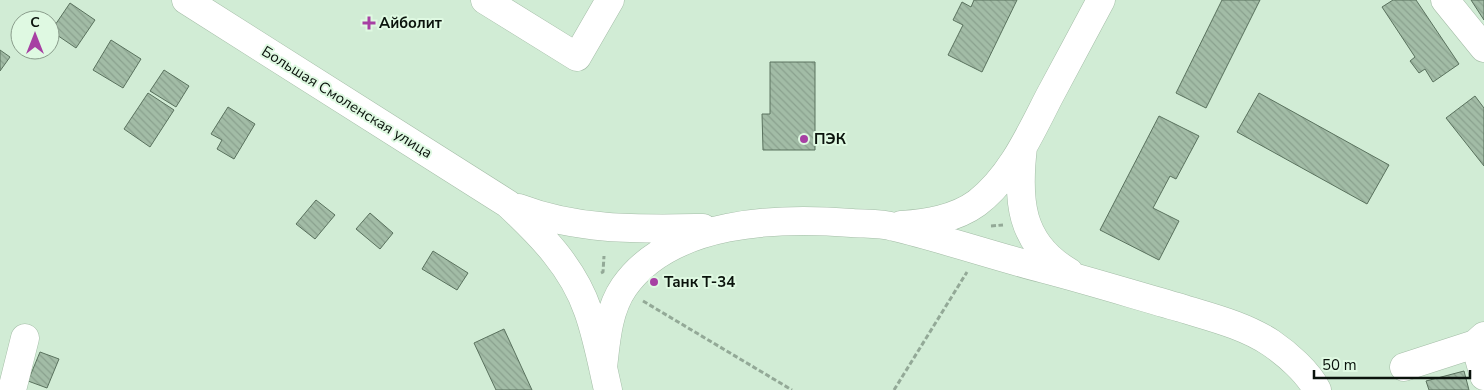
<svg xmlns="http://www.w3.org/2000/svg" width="1484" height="390" viewBox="0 0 1484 390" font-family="'Nunito Sans',sans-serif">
<defs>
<pattern id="building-back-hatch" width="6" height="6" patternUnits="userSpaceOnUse" patternTransform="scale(1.25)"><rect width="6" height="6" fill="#a2bca6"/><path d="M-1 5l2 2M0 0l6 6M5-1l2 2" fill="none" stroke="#8aa18e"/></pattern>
</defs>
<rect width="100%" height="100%" fill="#d1ecd5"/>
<path fill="url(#building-back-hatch)" stroke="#5a725e" d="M974 0H1017L982 72 948 55 963 25 953 20 962 2 971 7Z
M1222 0H1260L1206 108 1176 93Z
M1393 0H1416L1459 64 1433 82 1425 69 1419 73 1410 61 1415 57 1382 7Z
M1471 0H1484V20Z
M70 3 95 20 76 48 51 31Z
M111 40 141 59 123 88 93 70Z
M0 50 10 57 0 71Z
M770 62H815V150H763L762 114H770Z
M164 70 189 86 176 107 150 91Z
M148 93 174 110 150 147 124 129Z
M1259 93 1389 165 1367 204 1237 132Z
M1475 96 1484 108V166L1446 118Z
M228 107 255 124 234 159 217 149 222 140 211 134Z
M1159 116 1199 136 1176 179 1170 176 1153 208 1179 221 1159 260 1100 230Z
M316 200 335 215 315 239 296 224Z
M370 213 393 233 380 249 356 229Z
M433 251 468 273 457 290 422 269Z
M504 329 532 390H496L474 343Z
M40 352 59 359 47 388 28 381Z
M1464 371 1469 390H1429L1426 381Z"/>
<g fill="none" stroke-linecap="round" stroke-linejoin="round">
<defs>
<path id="minor" d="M485 0 577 57 610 0
M1445 0 1484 48
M1484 336 1475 344 1484 376
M1404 367 1475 344
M12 390 25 338"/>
<path id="major" d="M186 0 508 204C541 235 573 267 588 311 597 336 602 364 608 390
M1023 147C1017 199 1019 243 1069 272
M519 208C579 231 640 229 703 228
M901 225C927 223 955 219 977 203 1011 177 1030 134 1049 97 1066 65 1084 32 1101 0
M603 368C606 341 608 310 624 287 671 220 779 217 852 223 866 224 881 223 894 227 944 239 994 256 1044 269 1090 281 1135 295 1181 308 1210 317 1244 325 1271 343 1287 354 1308 372 1317 390"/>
</defs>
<use href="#minor" stroke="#a4bda7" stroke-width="29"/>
<use href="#major" stroke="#a4bda7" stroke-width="29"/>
<path stroke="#93a997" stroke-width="3" stroke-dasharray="5 2.5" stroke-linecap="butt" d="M991 226 1003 225
M601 273 603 272 604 256
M643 301 792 390
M894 390 967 272"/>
<use href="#minor" stroke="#fff" stroke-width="28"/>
<use href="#major" stroke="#fff" stroke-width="28"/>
</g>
<g fill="#a740a3" stroke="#dff9e2" stroke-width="2">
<path d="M366.5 15.5h5v5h5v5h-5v5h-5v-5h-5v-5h5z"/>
<circle cx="804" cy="139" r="5"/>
<circle cx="654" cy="282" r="5"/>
</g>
<g text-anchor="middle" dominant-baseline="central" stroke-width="4" stroke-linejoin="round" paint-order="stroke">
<g font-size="15" font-weight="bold" fill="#0a130c" stroke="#dff9e2" text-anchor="start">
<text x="379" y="23">Айболит</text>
<text x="814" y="139">ПЭК</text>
<text x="664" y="282">Танк Т-34</text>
</g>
<g font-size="15" fill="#0a130c" stroke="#dff9e2">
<text transform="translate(347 102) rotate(32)">Большая Смоленская улица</text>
</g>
</g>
<g transform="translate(35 35)"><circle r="24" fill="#dff9e2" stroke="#8a9d8c"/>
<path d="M0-4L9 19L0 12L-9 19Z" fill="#a740a3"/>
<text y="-8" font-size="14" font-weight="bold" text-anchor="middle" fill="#0a130c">С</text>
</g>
<path d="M1314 370v8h156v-8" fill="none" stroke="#0a130c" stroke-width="2.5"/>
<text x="1322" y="370" font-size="15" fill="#0a130c" stroke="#dff9e2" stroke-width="4" paint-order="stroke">50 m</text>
</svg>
